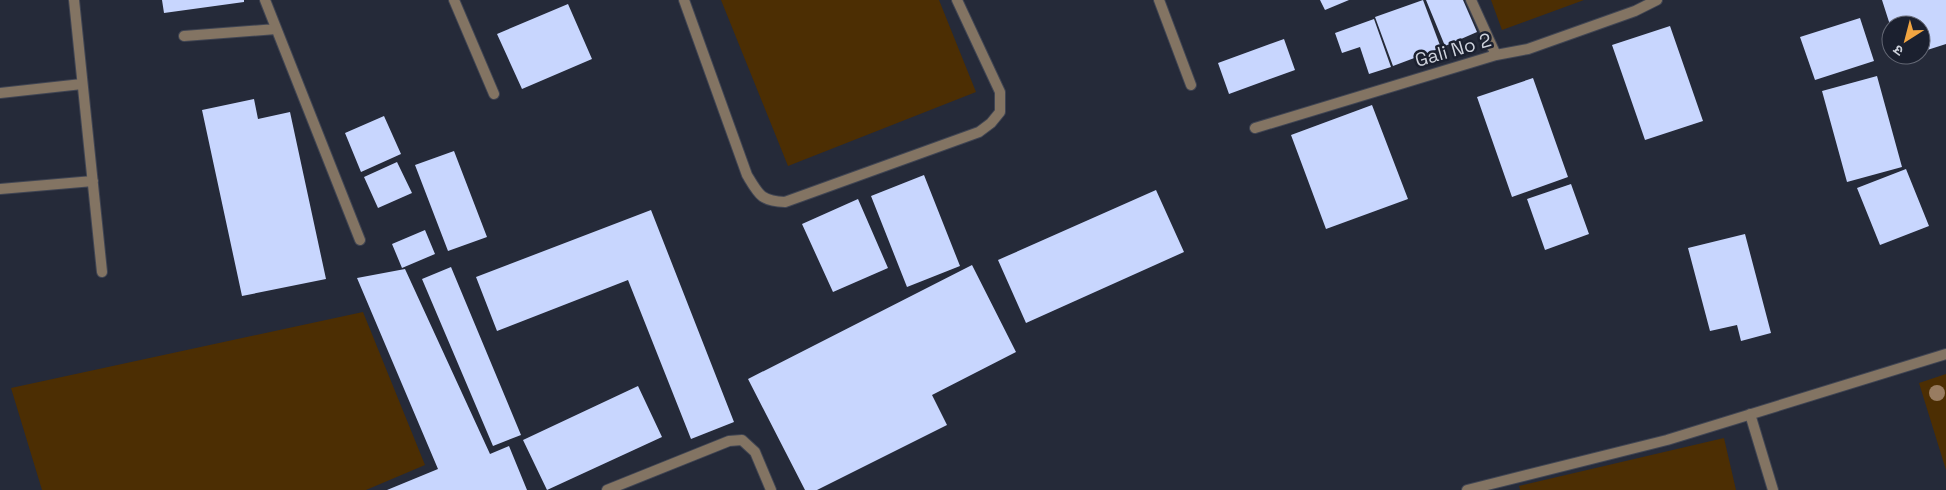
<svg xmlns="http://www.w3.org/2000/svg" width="1946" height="490" viewBox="0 0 1946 490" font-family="'Space Grotesk','Noto Sans Devanagari',sans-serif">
<rect width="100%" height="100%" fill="#252a39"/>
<path fill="#4c2e03" d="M721 0H939L976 92 788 166Z
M1491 0H1584L1502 30Z
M363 312 425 465 366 490H42L11 388Z
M1946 374V470L1919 383Z
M1724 438 1736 490H1520L1519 486Z"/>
<path fill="#c8d6fe" d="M162 0H244V2L164 13Z
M1320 0H1349L1325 10Z
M1423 0 1441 48 1393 66 1375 17Z
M1426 0H1463L1477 32 1445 46Z
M1882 0H1946V44L1921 52V25H1890Z
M568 4 592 59 522 89 497 34Z
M1860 18 1874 61 1815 80 1800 37Z
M1374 19 1391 67 1369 74 1360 47 1342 53 1335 33Z
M1670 26 1703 121 1645 140 1612 45Z
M1284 39 1295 70 1229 94 1218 63Z
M1877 76 1902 167 1847 182 1822 91Z
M1533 78 1568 177 1512 197 1477 97Z
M254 99 258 119 290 112 326 279 242 296 202 110Z
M1372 105 1408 199 1326 229 1291 135Z
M384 116 401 154 361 172 345 133Z
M454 151 487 237 448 251 415 165Z
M397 162 412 193 378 208 364 177Z
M1906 169 1929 226 1880 245 1857 188Z
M924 175 960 266 907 287 871 196Z
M1571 184 1589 234 1545 250 1527 199Z
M1156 190 1184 252 1026 323 998 260Z
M858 199 888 268 833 292 802 224Z
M651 210 734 422 691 439 628 280 497 331 476 277Z
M425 230 435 254 402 268 392 244Z
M1745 234 1771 333 1741 341 1737 325 1710 331 1688 248Z
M972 265 1016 352 932 395 947 425 817 490H805L748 379Z
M451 267 521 435 493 446 422 279Z
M405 269 490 454 509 446 527 490H387L438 469 357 278Z
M638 386 662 437 547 490 523 440Z"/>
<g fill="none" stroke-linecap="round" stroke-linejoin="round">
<defs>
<path id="lane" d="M607 490 729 441 742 440 755 452 771 490"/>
<path id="street" d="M74 0 102 272
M265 0 360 240
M454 0 494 94
M684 0 747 175C759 195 761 201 785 202L979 132 991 123 1000 112V92L957 0
M1159 0 1191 85
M1471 0 1496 55
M184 36 276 29
M0 93 82 84
M1255 128 1496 55 1528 49 1635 11 1657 0
M0 189 93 181
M1750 414 1773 490
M1467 490 1667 440 1946 354"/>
</defs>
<use href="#lane" stroke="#404553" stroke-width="12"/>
<use href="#street" stroke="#404553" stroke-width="12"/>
<use href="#lane" stroke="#837463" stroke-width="10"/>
<use href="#street" stroke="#837463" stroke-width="10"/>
</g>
<circle fill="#987c61" cx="1937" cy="393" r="8"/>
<g text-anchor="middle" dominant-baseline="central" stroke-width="5" stroke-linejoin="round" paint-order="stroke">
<g font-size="19" fill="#ced2dc" stroke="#1b202f">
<text transform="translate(1453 50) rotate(-16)">Gali No 2</text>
</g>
</g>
<g transform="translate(1906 40) rotate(216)"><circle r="24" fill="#1b202f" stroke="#636774"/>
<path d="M0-4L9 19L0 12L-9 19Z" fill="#f2a541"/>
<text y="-8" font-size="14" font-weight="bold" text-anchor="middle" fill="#ced2dc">उ</text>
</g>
</svg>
